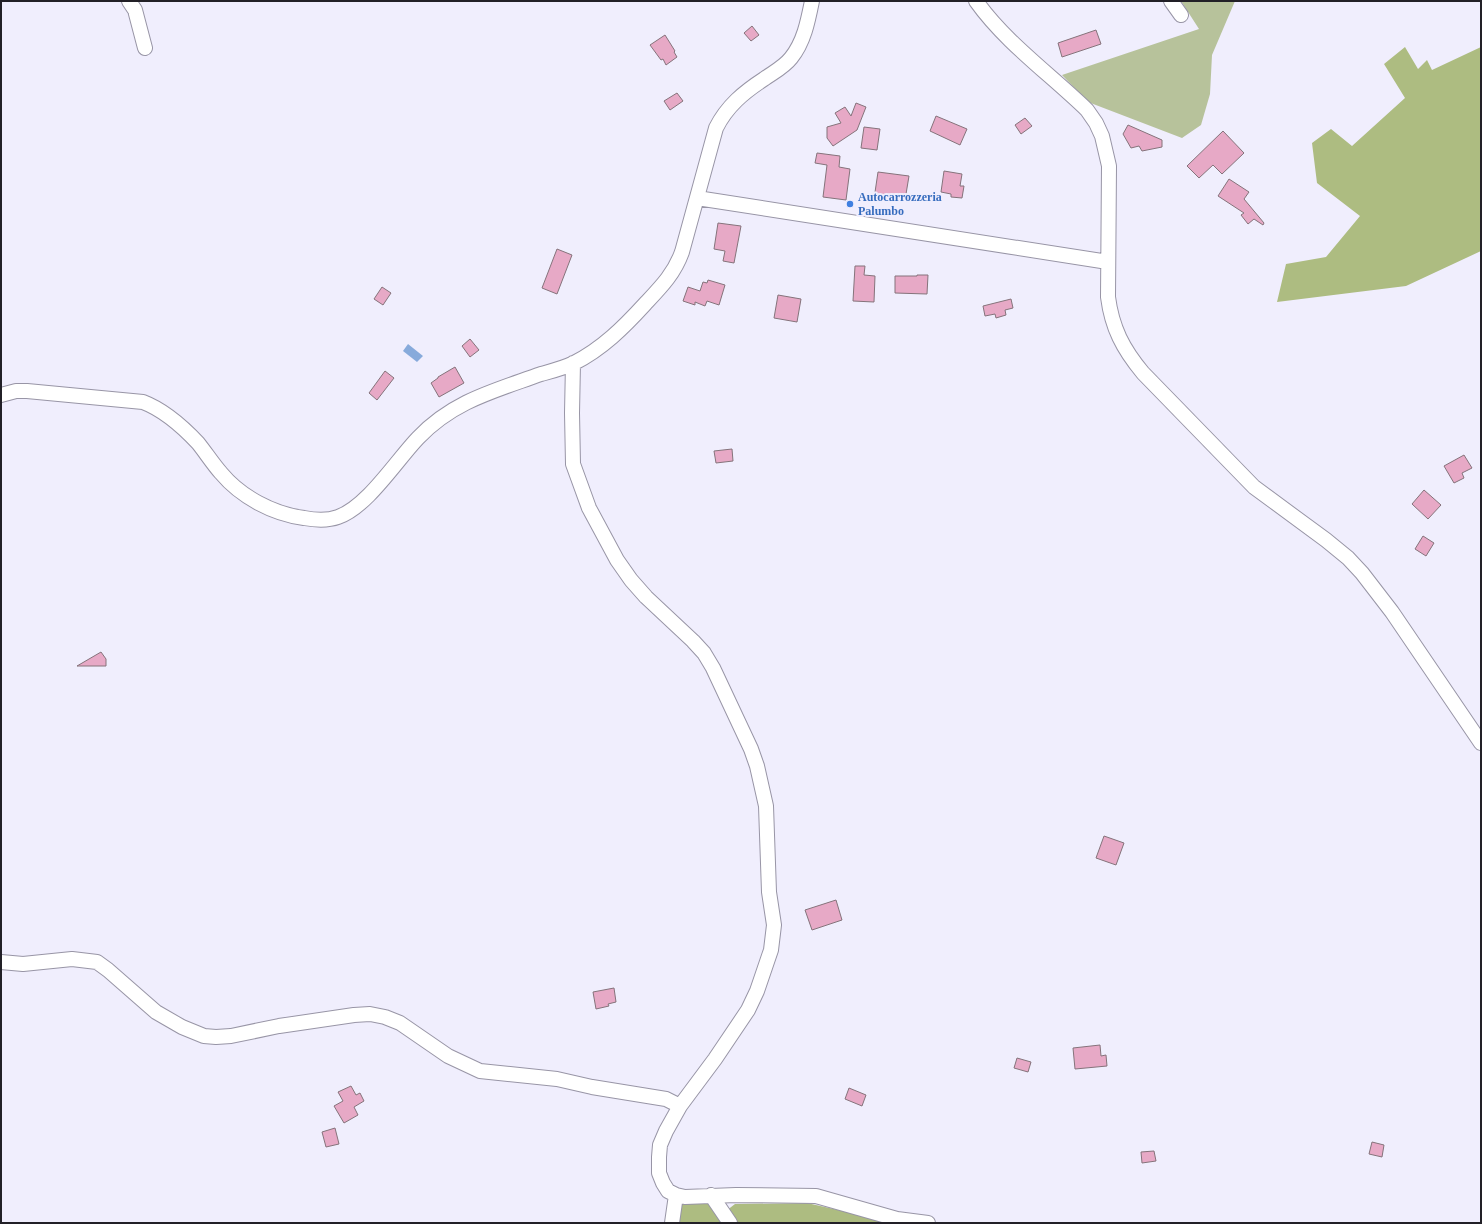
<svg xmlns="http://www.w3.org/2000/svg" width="1482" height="1224" viewBox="0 0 1482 1224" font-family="'Times New Roman',serif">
<rect width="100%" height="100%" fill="#f0eefd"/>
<path fill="#b7c29b" d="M1181 1H1235L1212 55 1210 94 1201 125 1182 138 1088 102 1062 75 1199 29Z"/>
<path fill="#adbc81" d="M1405 47 1418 69 1427 60 1432 70 1481 47V251L1406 286 1277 302 1286 264 1326 257 1360 216 1317 183 1312 143 1331 129 1352 146 1405 98 1384 64Z
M682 1203H712L725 1223H678Z
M807 1203 896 1223H734L726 1211 735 1204Z"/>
<path fill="#87aadb" d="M408 344 423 356 417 362 403 351Z"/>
<path fill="#e7a9c6" stroke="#85737b" d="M752 26 759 35 751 41 744 33Z
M1096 30 1101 44 1062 57 1058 43Z
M665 35 675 51 674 52 677 57 666 65 663 59 661 60 650 45Z
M677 93 683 101 670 110 664 101Z
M856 103 866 107 857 130 833 146 827 138V127L841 123 835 113 845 107 851 116Z
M936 116 967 129 960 145 930 131Z
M1025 118 1032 126 1021 134 1015 125Z
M1128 125 1162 140V147L1142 151 1139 146 1131 148 1123 134Z
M864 127 880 129 877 150 861 148Z
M1223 131 1244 153 1222 174 1213 165 1199 178 1187 166Z
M817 153 840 156 839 167 850 169 846 200 823 197 827 165 815 163Z
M944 171 962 174 960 186H964L962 198 951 197V194L941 192Z
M878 172 909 176 905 200 898 199V202L874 199Z
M1229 179 1249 192 1244 199 1264 223 1263 225 1254 219 1248 224 1241 215 1244 213 1218 196Z
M718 223 741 226 734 263 723 261 725 251 714 249Z
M557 249 572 255 557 294 542 288Z
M855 266H865L864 275 875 276 874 302 853 301Z
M917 275H928L927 294 895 293V276H917Z
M708 280 725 285 719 305 707 301 705 306 695 302V305L683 301 688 287 700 291 703 282 707 283Z
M382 287 391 293 383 305 374 299Z
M778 295 801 299 797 322 774 318Z
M1011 299 1013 308 1005 310 1006 315 996 318 995 314 985 316 983 306Z
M470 339 479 350 470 357 462 346Z
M455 367 464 383 439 397 431 383 438 378V377Z
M385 371 394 378 377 400 369 393Z
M732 449 733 461 716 463 714 451Z
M1464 455 1472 468 1462 473 1464 478 1454 483 1444 466Z
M1424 490 1441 505 1428 519 1412 504Z
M1423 536 1434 543 1426 556 1415 549Z
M101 652 106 659V666H77Z
M1104 836 1124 843 1116 865 1096 858Z
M836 900 842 920 812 930 805 910Z
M614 988 616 1002 608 1004 609 1006 596 1009 593 992Z
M1100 1045 1101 1056 1106 1055 1107 1066 1075 1069 1073 1048Z
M1017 1058 1031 1062 1028 1072 1014 1068Z
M351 1086 356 1095 360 1093 364 1101 354 1107 358 1115 344 1123 334 1106 343 1101 338 1092Z
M849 1088 866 1095 862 1106 845 1099Z
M335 1128 339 1144 326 1147 322 1132Z
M1372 1142 1384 1145 1382 1157 1369 1154Z
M1154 1151 1156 1161 1142 1163 1141 1152Z"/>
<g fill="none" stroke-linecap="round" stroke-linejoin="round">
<defs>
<path id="minor" d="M129 1 135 10 145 48
M976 1C1006 43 1050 74 1087 110L1096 123 1102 136 1109 166 1108 297C1112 328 1123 349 1143 373L1254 487 1326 540 1348 558 1362 573 1392 612 1481 743
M1171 1 1181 15
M697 198 1108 262
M573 363 572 413 573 464 589 508 617 560 631 580 646 597 693 641 704 653 713 668 751 749 757 766 766 806 769 892 774 925 771 950 757 991 748 1010 715 1059 680 1106 666 1131 660 1145 659 1157V1173L663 1183 668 1191 676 1195 685 1197 736 1195 816 1196 897 1219 928 1223
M1 395 16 391H27L143 402C164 410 183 427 198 443 206 453 213 464 221 473 241 497 273 514 304 518 315 520 327 521 338 517 367 507 396 461 418 438 453 401 494 391 541 374 552 371 564 368 574 363 602 349 624 327 645 304 661 287 674 274 682 252L716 128C727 106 744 92 764 79 774 72 784 67 791 58 804 42 808 21 812 1
M1 962 23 964 72 959 97 962 108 970 156 1012 182 1027 204 1036 216 1037 231 1036 279 1026 354 1015 370 1014 385 1017 400 1023 448 1056 480 1071 557 1079 592 1087 666 1099 680 1106
M711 1195 730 1223
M672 1223 676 1195"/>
</defs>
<use href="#minor" stroke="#9895a6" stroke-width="16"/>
<use href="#minor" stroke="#fff" stroke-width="14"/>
</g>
<circle fill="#3f7fe0" stroke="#f0eefd" stroke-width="1.5" cx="850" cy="204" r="4"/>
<g text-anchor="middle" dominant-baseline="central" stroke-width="4" stroke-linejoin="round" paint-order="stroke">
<g font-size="12" font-weight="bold" fill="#366cbe" stroke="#f0eefd" text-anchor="start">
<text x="858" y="197">Autocarrozzeria<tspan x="858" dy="14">Palumbo</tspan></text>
</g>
</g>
<rect width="1482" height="1224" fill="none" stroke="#222027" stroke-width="4"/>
</svg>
